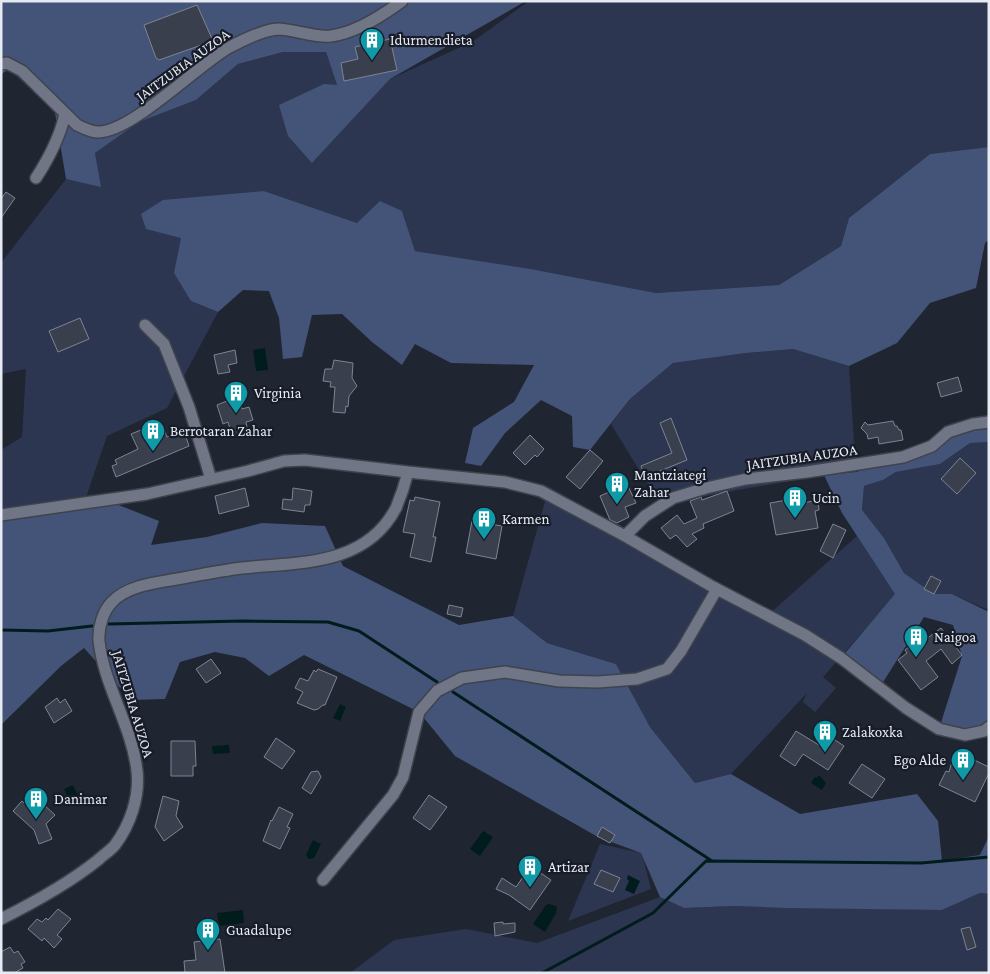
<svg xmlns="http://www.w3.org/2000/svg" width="990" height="974" viewBox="0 0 990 974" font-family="'Crimson Pro',serif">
<rect width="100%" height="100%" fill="#202532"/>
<path fill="#2c3650" d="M529 1H989V147L930 154 849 218 841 246 779 285 656 293 531 269 415 251 402 211 357 223 264 191 182 238 191 301 218 312 167 408 107 436 84 503 1 518V450L22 437 26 369 1 374V263L66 179 100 186 95 153 139 122 196 100 238 64 283 52H326L337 85 312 163 390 79 472 42Z
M793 349 849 366 856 472 824 475 660 504 611 424 630 399 673 363 746 353Z
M989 442V606L986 609 952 594H934L904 573 884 538 862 511 864 486 883 480 896 472 940 464 970 443Z
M547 494 768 615 857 536 896 594 823 677 836 688 815 712 803 702 807 693 731 774 695 783 650 727 616 664 547 643 513 616Z
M600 844 642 853 651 889 568 921Z
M980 893 989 894V973H350L394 940 466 929 537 943 660 897 684 908 733 906 942 910Z"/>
<path fill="#445378" d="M1 1H526L390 79 312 163 288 136 279 105 324 84 337 85 326 52H283L238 64 196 100 139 122 95 153 101 187 66 179 55 113 10 69 1 74Z
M989 147V240L985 243 976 288 930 303 897 343 849 366 793 349 746 353 673 363 630 399 590 450 573 447 572 416 541 400 505 433 481 466 465 463 473 428 514 402 534 365 451 363 415 344 402 365 372 342 342 314 312 315 302 357 283 359 279 318 269 291 243 290 218 312 191 301 174 273 181 238 146 229 141 214 163 200 264 191 357 223 380 201 402 211 415 251 531 269 656 293 779 285 841 246 849 218 930 154Z
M989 422V442L970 443 940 464 896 472 883 480 864 486 862 510 884 538 904 573 934 594H952L989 612V727L984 731 939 729 962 656 953 625 924 617 880 687 841 658 895 594 842 513 824 475 856 472 903 457 948 432Z
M106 500 159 521 151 545 207 537 262 523 325 526 343 566 459 625 513 616 547 643 616 664 650 727 695 783 731 774 800 814 917 794 938 821 942 861 980 855 989 836V894L980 893 942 910 789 908 733 906 684 908 660 897 641 853 598 837 455 756 419 712 304 655 269 676 245 658 215 652 180 662 165 699 131 700 84 648 61 666 1 725V518Z"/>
<path fill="#001c1d" d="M265 348 268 370 256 371 253 350Z
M340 704 346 707 340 721 333 718Z
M229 745 230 753 213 754 212 746Z
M819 775 826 783 822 790 811 783 815 777 817 778Z
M73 785 81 801 72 806 64 789Z
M483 831 493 837 480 856 470 849Z
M313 840 321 844 314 858 309 859 306 855Z
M628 875 640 881 634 894 625 890 629 881 627 879Z
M549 904 556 906 557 908 556 913 545 932 533 924 546 905Z
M243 910 244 923 219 926 217 913Z"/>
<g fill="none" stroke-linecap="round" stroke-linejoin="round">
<path stroke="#001c1d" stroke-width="3" d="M109 624 242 621 328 622 359 631 437 682
M1 630 48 631 92 626
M453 692 712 861
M542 973 653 913 706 861 921 863 989 857"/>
</g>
<path fill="#3a3f4d" stroke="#7d8493" d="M197 5 213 41 159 60 156 58 144 25Z
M390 39 397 70 344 81 341 63 358 59 355 47Z
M6 192 15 198 1 218V199Z
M80 318 89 339 58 352 49 331Z
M235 350 237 363 228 365 230 372 218 374 214 355Z
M334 360 353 363 352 378 357 386 349 396 348 407 346 406 345 413 333 412 335 387H330L331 382 323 381 325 369H332Z
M958 377 962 391 941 397 937 383Z
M232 399 233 401 239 399 242 409 249 407 253 420 246 422 247 427 242 429 244 434 232 437 228 422 223 424 217 405Z
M671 418 687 460 645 477 641 466 672 453 660 423Z
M893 421 895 426H897L899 430H901L903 440 879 444 878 437 868 439 867 434 861 428 865 422 868 425Z
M161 422 167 437 184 431 189 446 116 477 112 466 117 464 115 460 138 449 131 434Z
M530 435 544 449 537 457 535 455 525 465 513 453Z
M590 450 603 461 580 489 566 477Z
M960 458 976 473 957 494 941 479Z
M627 484 636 503 625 507 629 517 617 523 610 520 600 496Z
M245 488 249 506 219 514 215 496Z
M293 488 312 491 310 505H305L304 512 282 509 283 499 292 500Z
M727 491 734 511 703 524 704 528 692 534 697 539 687 547 676 535 670 539 661 528 677 515 684 524 697 518 690 501 701 497 702 500Z
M415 497 440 502 433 537H436L431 562 410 557 415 534 403 532 410 500 414 501Z
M787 500 788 506 818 500 819 510 815 511 818 528 776 535 770 503Z
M472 521 502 526 496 559 466 553Z
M833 524 846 530 833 558 820 551Z
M931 576 941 581 934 594 924 589Z
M449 605 463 608 461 617 447 614Z
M941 628 962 655 952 664 941 649 926 661 938 677 921 690 898 660 907 653 905 650 919 639 921 643Z
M211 659 221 673 206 683 196 669Z
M318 669 337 677 325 705H323L318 709 314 710 297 703 303 692 295 688 300 678 308 681 314 670 316 672Z
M57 698 60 703 65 699 72 711 54 723 45 707Z
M796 731 822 747 829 736 844 746 828 770 803 754 795 766 780 756Z
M276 738 295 751 282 769 264 757Z
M171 741H195L196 766H193V776H171Z
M955 751 989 767V773L975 802 939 785 946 771 949 772Z
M862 764 885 779 872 798 849 783Z
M318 771 321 777 311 794 302 788 311 772Z
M429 795 447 807 430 830 413 818Z
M163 796 179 801 176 816 183 827 164 841 155 827Z
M22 801 31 810 33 807 37 810 43 804 55 815 46 824 52 839 39 844 34 830 13 811Z
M279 807 293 814 287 827 290 828 280 849 263 841 271 820 272 821Z
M602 827 615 835 610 843 597 836Z
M536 870 551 880 530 910 509 895 496 889 502 878 516 887 525 874 530 878Z
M601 870 620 878 613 892 594 884Z
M58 909 71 919 57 935 62 939 54 948 44 938 42 941 28 929 37 919 42 922 46 918 48 920Z
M503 922V924L515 923V932L495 936 494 923Z
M970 927 976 947 967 950 961 929Z
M220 939 225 973H185L184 961 196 960 194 942Z
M10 947 14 953 18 951 25 962 21 964 23 968 14 973H4L1 968V952Z"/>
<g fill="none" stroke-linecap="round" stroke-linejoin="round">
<defs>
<path id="minor" d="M1 64 7 63 22 71 77 125C84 128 91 132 98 132 130 133 197 66 228 48 241 41 263 30 278 29 293 29 314 38 331 36 354 33 383 15 402 1
M36 178C49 158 60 137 65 114
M145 325 164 344 189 407 211 479
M408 472 505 482 541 491 625 536 713 587 805 635 841 658 906 708 939 729 965 735 984 731 989 727
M1 515 147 494 248 471 284 461 305 460 408 472C405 484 401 496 396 508 365 567 298 562 242 568 218 571 194 576 171 580 152 583 126 587 112 602 103 611 98 628 99 641 104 686 132 726 137 771 140 797 130 825 115 845 110 851 103 855 98 860 68 884 35 902 1 919
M625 536 645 516 673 498 706 488 746 479 807 472 903 457 932 446 948 432 973 424 989 422
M323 880 393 795 403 777 419 712 437 691 462 678 505 672 559 681 598 682 637 679 667 669 681 651 717 589"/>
</defs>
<use href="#minor" stroke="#3f434d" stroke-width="14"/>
<use href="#minor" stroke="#707685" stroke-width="11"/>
</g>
<defs>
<symbol id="building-pin" viewBox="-11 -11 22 30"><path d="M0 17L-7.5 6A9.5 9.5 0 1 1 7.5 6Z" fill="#0f9aa8" stroke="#171c28"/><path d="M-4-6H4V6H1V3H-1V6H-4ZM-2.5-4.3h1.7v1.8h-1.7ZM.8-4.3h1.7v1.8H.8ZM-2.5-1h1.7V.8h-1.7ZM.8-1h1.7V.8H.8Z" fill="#fff"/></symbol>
</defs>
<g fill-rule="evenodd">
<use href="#building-pin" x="358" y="26" width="28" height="38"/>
<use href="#building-pin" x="222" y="379" width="28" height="38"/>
<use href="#building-pin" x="139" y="417" width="28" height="38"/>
<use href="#building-pin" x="603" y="470" width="28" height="38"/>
<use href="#building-pin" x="781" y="484" width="28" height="38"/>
<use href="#building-pin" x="470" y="505" width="28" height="38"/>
<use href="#building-pin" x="902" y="623" width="28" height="38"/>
<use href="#building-pin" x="811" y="718" width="28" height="38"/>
<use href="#building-pin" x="949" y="746" width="28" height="38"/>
<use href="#building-pin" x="22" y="785" width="28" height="38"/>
<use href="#building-pin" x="516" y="853" width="28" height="38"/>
<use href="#building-pin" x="194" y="916" width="28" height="38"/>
</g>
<g text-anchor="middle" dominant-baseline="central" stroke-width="4.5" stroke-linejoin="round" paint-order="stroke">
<g font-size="15" fill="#e6eaf2" stroke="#171c28" text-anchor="start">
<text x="390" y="40">Idurmendieta</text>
<text x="254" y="393">Virginia</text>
<text x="170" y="431">Berrotaran Zahar</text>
<text x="634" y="475">Mantziategi<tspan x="634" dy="17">Zahar</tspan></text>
<text x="812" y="498">Ucin</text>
<text x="502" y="519">Karmen</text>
<text x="934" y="637">Naigoa</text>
<text x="842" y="732">Zalakoxka</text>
<text x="946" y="760" text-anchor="end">Ego Alde</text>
<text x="54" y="799">Danimar</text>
<text x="548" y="867">Artizar</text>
<text x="226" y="930">Guadalupe</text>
</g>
<g font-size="15" fill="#e6eaf2" stroke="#171c28">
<text transform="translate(183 65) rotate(-36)">JAITZUBIA AUZOA</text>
<text transform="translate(802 457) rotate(-8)">JAITZUBIA AUZOA</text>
<text transform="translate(133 704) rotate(73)">JAITZUBIA AUZOA</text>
</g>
</g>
<rect width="990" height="974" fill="none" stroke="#e6eaf2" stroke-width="5"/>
</svg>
